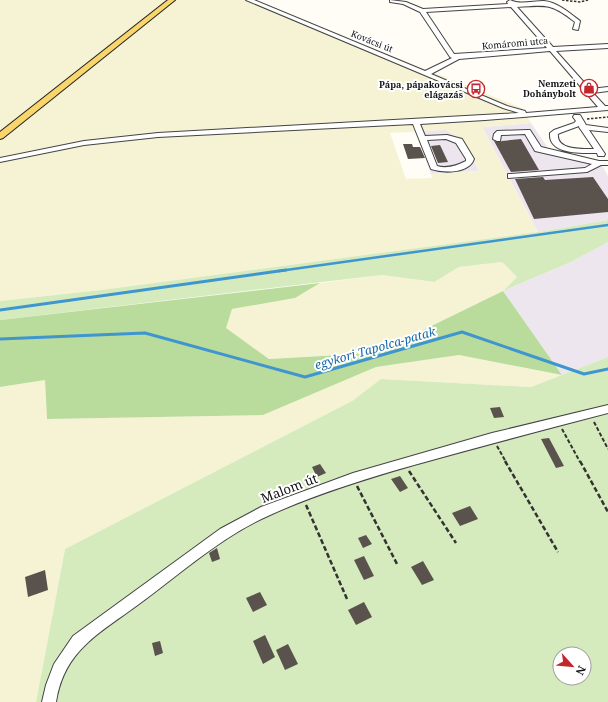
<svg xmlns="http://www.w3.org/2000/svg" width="608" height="702" viewBox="0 0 608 702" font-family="'Noto Serif',serif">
<rect width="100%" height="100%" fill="#fffdf5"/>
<path fill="#eee6ef" d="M531 123 548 148 599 160 608 176V220L538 232 482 127Z
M446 130 463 140 479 171 431 174 415 131Z
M608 242V357L562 375 503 291 571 262Z"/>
<path fill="#f6f3d4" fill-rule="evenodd" d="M0 0H254L522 108 531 123 482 127 538 232 101 290 0 301ZM446 130 463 140 479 171 431 174 432 178 406 179 390 133Z
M502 262 517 277 503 291 376 353 269 359 225 328 232 309 295 298 320 283 382 275 433 282 459 267Z
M459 355 562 375 531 387 381 379 352 401 65 549 36 702H0V387L45 380 47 419 263 415 376 367Z"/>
<path fill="#d5ebbd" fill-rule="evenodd" d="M608 220V242L571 262 503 291 517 277 502 262 459 267 434 282 382 275 0 320V301L101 290 538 232Z
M608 357V702H36L65 549 352 401 381 379 531 387ZM560 654H584V678H560Z"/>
<path fill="#b9dc9c" d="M320 283 295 298 232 309 226 328 269 359 376 353 503 291 562 375 459 355 376 367 263 415 47 419 45 380 0 387V320Z"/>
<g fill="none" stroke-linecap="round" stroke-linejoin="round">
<path stroke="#3f96cf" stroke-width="2.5" d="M279 271 608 225"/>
<path stroke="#3f96cf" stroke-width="3" d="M0 310 286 270
M0 339 145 333 305 377 462 332 584 374 608 369"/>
</g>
<path fill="#5a524d" d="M521 139 539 170 511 172 494 141 500 142 502 141Z
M403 144H412L413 147H420L425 158 408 159Z
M440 145 448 162 438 163 431 146Z
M543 177 545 180 593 177 608 199V212L534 219 515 179Z
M500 407 504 417 494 418 490 408Z
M549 438 564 466 556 468 541 439Z
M320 464 326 473 317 477 312 467Z
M400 476 408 488 400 492 391 479Z
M470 506 478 519 460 526 452 513Z
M366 535 372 544 363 548 358 538Z
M217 548 220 559 212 562 209 553Z
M364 556 374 576 364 580 354 560Z
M423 561 434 580 422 585 411 567Z
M45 570 48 590 28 597 25 577Z
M260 592 267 605 253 612 246 598Z
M364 602 372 617 356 625 348 610Z
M265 635 275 657 263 664 253 641Z
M160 641 163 653 155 656 152 643Z
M288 644 298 664 285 670 276 650Z"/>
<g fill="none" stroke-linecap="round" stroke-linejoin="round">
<defs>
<path id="minor" d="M246 0H254L425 71 452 58 450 57 420 12 403 4 390 2V0L406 2 423 9 508 4 507 2 510 0C520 5 532 1 544 1 557 2 570 13 580 21L578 30 573 29 575 22C551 3 546 5 517 7L553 47 608 44V48L556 51 590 89 608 87V91L593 93 605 106H608V110L485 120 420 124 425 136 447 135 462 139 474 159C469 174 443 173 431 169L413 124 158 137 84 145 0 162V158L84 141 158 133 519 113 503 108ZM511 7 547 48 454 54 426 12ZM550 51 598 107 526 113 525 111 507 106 431 74 459 59ZM446 139 456 143 466 159V161C456 166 447 169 437 166L427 140Z
M574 115H580L586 125 608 128V132L589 130 605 154 604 156H598L597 153C582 153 548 155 550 133L554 130 574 123 576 121 573 117ZM579 126V127L594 149C582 149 556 150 558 134L560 133Z
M527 130H530L541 147 599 161H608V165H601L587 172 508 178V174H511L585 168 592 164 535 151 525 134 501 135 500 141H497L493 139 494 134 497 131Z
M608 405V413C543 430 478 447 414 465 365 479 316 494 270 515 222 536 181 573 139 604 100 633 64 650 56 702H42L46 685 54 664 73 636 220 529 261 507 353 473 492 433Z"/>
<path id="major" d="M168 0H175L3 138 0 139V132Z"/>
</defs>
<use href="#minor" stroke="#444" stroke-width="2"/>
<use href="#major" stroke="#222" stroke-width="2"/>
<path stroke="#333" stroke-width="1.5" stroke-dasharray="2.5 1.5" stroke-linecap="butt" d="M562 0 580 2 588 0
M587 119 608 117"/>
<path stroke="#333" stroke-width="2" stroke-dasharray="4 2" stroke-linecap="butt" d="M594 422 608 449
M562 429 580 462
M497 446 506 462"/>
<path stroke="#333" stroke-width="2.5" stroke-dasharray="5 2.5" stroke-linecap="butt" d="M505 461 558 552
M580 461 608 512
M409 471 456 543
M357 486 397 564
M306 505 347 599"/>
<use href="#minor" fill="#fff" fill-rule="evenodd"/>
<use href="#major" fill="#f9d66b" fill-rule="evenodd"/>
</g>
<defs>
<symbol id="shop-ring" viewBox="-11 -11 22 22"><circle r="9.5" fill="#fff" stroke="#c4262e" stroke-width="1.5"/><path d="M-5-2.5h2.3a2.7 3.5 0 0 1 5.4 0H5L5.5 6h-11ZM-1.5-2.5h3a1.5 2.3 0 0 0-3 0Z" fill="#c4262e"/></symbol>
<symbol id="bus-ring" viewBox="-11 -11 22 22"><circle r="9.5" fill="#fff" stroke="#c4262e" stroke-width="1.5"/><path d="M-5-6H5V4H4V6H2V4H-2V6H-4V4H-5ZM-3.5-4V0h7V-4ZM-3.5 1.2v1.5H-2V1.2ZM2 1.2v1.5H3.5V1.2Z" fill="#c4262e"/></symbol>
</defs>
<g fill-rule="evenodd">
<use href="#shop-ring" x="579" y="78" width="20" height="20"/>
<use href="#bus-ring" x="466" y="79" width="20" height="20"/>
</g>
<g text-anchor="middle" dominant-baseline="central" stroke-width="4" stroke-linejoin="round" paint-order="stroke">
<g font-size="9" fill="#111" stroke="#fff">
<text transform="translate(372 41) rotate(22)">Kovácsi út</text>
<text transform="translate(515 43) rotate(-5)">Komáromi utca</text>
</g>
<g font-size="9" font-weight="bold" fill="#111" stroke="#fff" text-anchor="end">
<text x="576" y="83">Nemzeti<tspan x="576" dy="10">Dohánybolt</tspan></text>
<text x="463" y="84">Pápa, pápakovácsi<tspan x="463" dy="10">elágazás</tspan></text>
</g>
<g font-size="12" font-style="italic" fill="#1768a6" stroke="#fff">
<text transform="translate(375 348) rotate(-16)">egykori Tapolca-patak</text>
</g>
<g font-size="13" fill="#111" stroke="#fff">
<text transform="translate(289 488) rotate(-21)">Malom út</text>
</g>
</g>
<g transform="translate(572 666) rotate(117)"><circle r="19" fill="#ffffff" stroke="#a0a0a0"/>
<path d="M0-3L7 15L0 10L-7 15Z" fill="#c4262e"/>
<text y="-6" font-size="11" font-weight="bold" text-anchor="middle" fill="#111111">N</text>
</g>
</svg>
